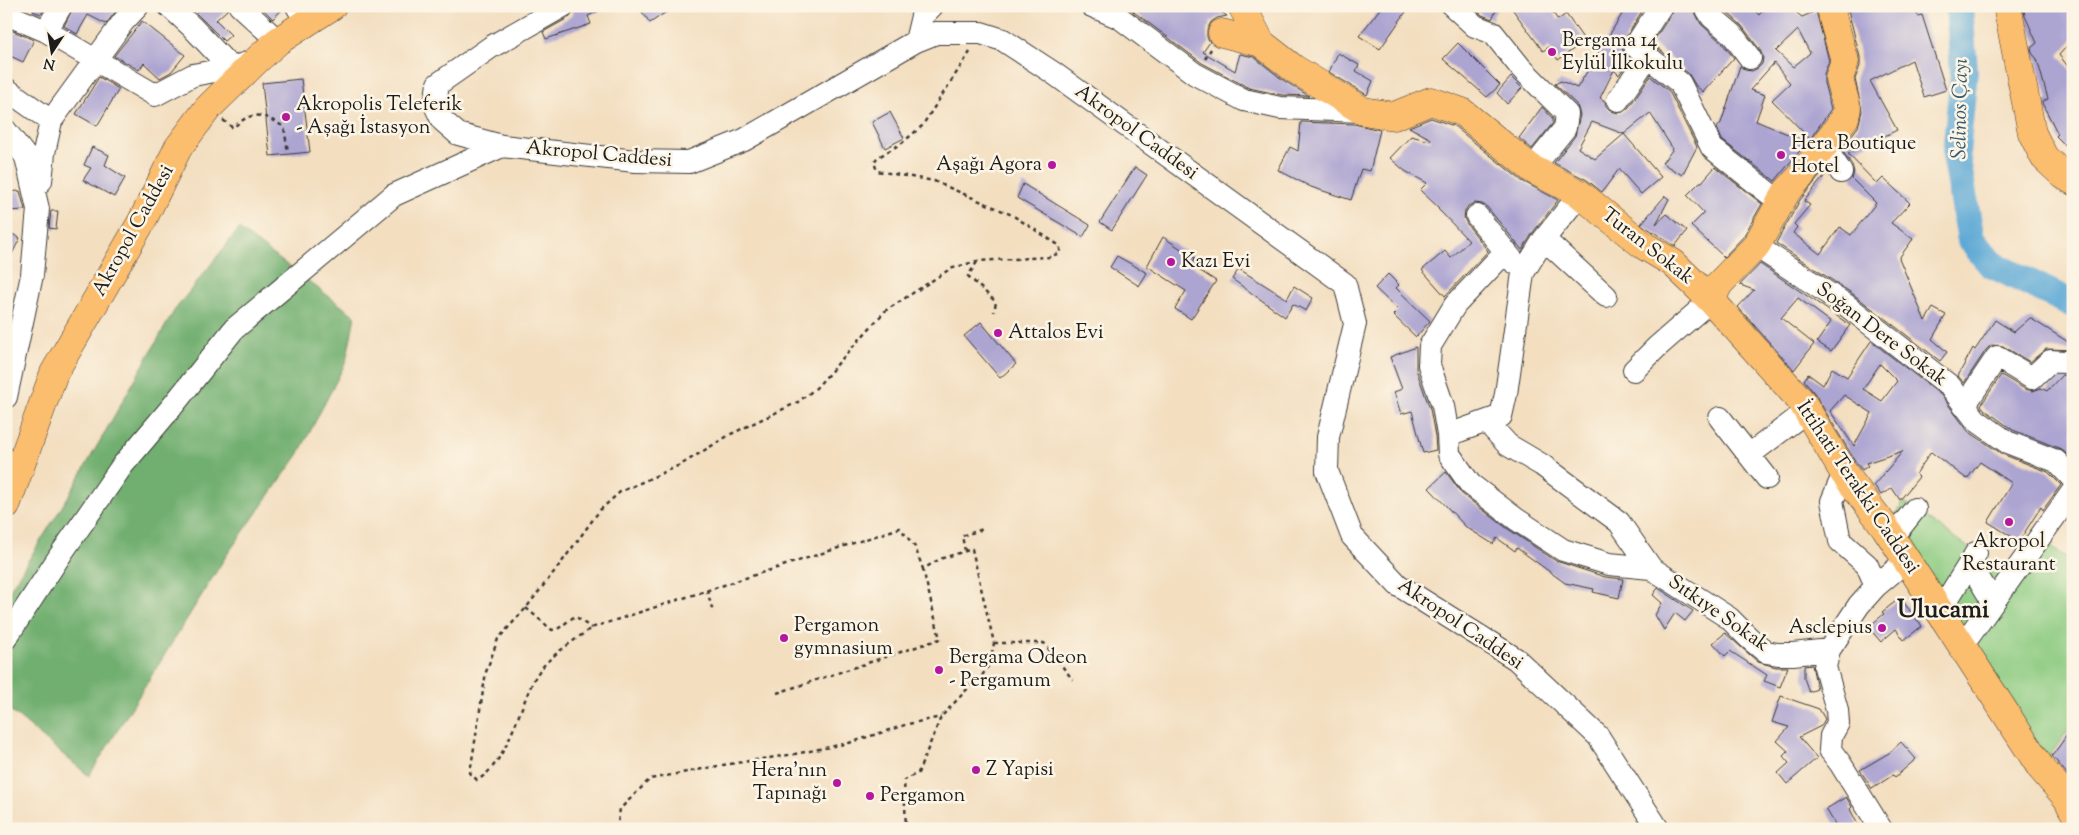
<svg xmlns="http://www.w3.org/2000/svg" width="2079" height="835" viewBox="0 0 2079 835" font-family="'Sorts Mill Goudy',serif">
<rect width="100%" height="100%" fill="#fcf5e5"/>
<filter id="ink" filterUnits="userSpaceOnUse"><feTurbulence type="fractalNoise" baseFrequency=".02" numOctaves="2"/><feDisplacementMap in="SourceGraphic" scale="10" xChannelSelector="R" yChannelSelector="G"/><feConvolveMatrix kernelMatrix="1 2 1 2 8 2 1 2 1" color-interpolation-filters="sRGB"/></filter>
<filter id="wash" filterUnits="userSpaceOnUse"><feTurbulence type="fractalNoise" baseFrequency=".0096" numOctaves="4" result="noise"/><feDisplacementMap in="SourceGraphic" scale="20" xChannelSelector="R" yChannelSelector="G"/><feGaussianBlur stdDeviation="1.12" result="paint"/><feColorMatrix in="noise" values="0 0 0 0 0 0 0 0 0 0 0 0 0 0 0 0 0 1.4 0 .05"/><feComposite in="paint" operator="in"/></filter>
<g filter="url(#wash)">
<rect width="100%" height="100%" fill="#f3dec0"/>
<path fill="#8ccb81" stroke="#54744e" d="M1904 502 2010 577 2038 538 2073 562V723L2041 768 1885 527Z"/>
<path fill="#71af6f" stroke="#466646" d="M239 229 355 316 346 362 298 455 226 556 89 776 6 707V596L68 497 174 311Z"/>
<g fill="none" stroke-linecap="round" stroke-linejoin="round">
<path stroke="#5da9d6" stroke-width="28" d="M1959 6 1964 71 1956 154 1971 240 1991 264 2073 304"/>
</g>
<g id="blocks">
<path fill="#aca4d1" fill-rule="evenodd" d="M35 6H46L41 14 33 11Z
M74 6H120L106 24 88 15 77 34 64 26Z
M189 6H227V10L216 20 231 35 224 41Z
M260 6H284V7L273 19Z
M580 6H609L588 16 591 24 546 39 543 32 570 17 575 9Z
M638 6H675L650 23Z
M1126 6H1212L1227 16 1217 18 1211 22 1207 30V37L1210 42 1203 52 1235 71 1240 54 1254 57 1283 80 1309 96 1282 95 1249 88 1202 63Z
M1382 6H1410L1380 49 1359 36Z
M1475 6H1498L1492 19 1482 15 1474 8Z
M1510 6H1548L1558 20 1566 14 1585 41 1558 60 1549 47 1543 51Z
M1627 6H1645L1622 44 1623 51 1630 59 1619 75 1614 70 1600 98 1605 101 1606 106 1611 111 1618 113 1623 112 1629 107 1650 76 1669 91 1697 147 1682 175 1662 163 1673 149 1650 113 1624 134 1661 177 1641 194 1619 169 1602 192 1587 180 1554 163 1575 136 1580 115 1577 105 1555 84 1561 81 1577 88ZM1592 122 1624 134 1595 159 1578 148Z
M1674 6H1692L1701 24 1722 43 1734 58 1703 92 1696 86 1688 73 1652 43 1672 13Z
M1721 6H1750L1759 15 1766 6H1788L1802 17 1816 11 1829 61 1824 74V83L1831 109 1810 139 1772 100 1790 83 1774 63 1750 90 1765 95 1756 121 1807 142 1775 181 1722 140 1717 128 1721 123 1740 66 1745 70 1752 71 1758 68 1762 64 1763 57 1760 50 1742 26ZM1798 30 1810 53 1793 67 1776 51Z
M1847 6H1915L1918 16 1922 15 1946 90 1924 97 1912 60 1870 81 1897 130 1848 154 1877 184 1883 178 1910 203 1891 223 1913 239 1899 258 1925 321 1933 308 1946 315 1932 339 1947 352 1940 361 1853 294 1776 243 1800 200 1824 171 1826 174 1804 201 1810 205 1794 224 1797 227 1793 233 1820 254 1840 227 1851 235 1876 203 1852 179 1854 172 1852 165 1841 149 1858 127 1862 111 1855 79 1860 66V57Z
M2023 6H2073V39L2059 55 2073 73V153L2056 136 2058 134 2042 103V102L2048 99 2037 59 2032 53 2031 48 2037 43 2025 16Z
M142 21 185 55 171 72 160 78 144 63 139 70 114 56Z
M6 28 34 40 23 62 6 54Z
M1458 43 1500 85 1487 97 1443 59Z
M1338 53 1359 65 1356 71 1373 81 1367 95 1329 72Z
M99 77 119 89 97 126 76 114Z
M1511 77 1522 88 1507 104 1497 93Z
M301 79 310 152 270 156 262 83Z
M1542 107 1553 119V123L1532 149 1519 138Z
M890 112 904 138 885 148 872 122Z
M1431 118 1454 126 1522 181 1558 200 1534 231 1522 250 1487 207 1482 204 1475 203 1468 206 1465 211 1464 218 1467 224 1488 251 1445 296 1422 270 1445 251 1451 258 1469 241 1438 209 1439 208 1420 190 1427 183 1405 171 1390 158 1411 136 1430 141 1431 139 1409 127Z
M1301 122 1354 124 1380 130 1370 171 1361 169 1351 200 1311 187 1278 170 1290 147 1298 151Z
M92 147 109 155 105 165 125 178 114 197 83 180 91 168 84 165Z
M1135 167 1147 175 1112 230 1100 222Z
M1715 167 1762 204 1743 237 1724 257 1691 226 1704 213 1687 195 1700 182H1702Z
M1023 184 1090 225 1083 237 1017 198Z
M20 191 25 210 7 211 6 192Z
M1665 196 1669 199 1656 224 1667 214 1687 231 1675 246 1641 224Z
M51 211H58L56 229 49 228Z
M6 231 20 238 6 266Z
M1163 237 1195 258 1191 265 1216 281 1191 319 1175 309 1186 291 1147 266Z
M1117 256 1147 273 1139 286 1110 267Z
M1760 264 1850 325 1831 351 1817 342 1831 322 1798 298 1781 318 1814 344 1794 370 1738 307 1754 290 1740 285Z
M1239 269 1287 299 1294 286 1313 298 1306 311 1293 304 1285 317 1232 279Z
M1388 274 1399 285 1396 288 1430 321 1416 337 1393 315 1398 310 1375 288Z
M2030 318 2073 345V350L2046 349 2030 362 2003 346 1991 345 1986 350 1964 383 1958 376 1973 348 1975 350 1995 320 2014 332Z
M981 322 1016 364 1000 378 964 336Z
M1871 341 1941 395 1968 431 2002 454 2048 472 2061 485 2043 510 2041 507 2019 541 1988 522 2012 483 1980 462 1967 479 1931 452 1916 474 1919 477 1900 500 1892 488 1881 495 1874 485 1903 451 1866 463 1868 466 1862 470 1857 464 1815 394 1804 380 1808 374 1823 385 1832 368 1847 377ZM1880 364 1897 381 1882 401 1863 389ZM1844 395 1872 413 1854 446 1830 411Z
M1416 347V369L1430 409 1435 436 1436 450 1423 453 1412 411 1401 414 1394 392 1402 389 1390 357Z
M2001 375 2025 389 2033 391 2041 388 2047 391 2062 375 2073 377V460L2061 449 2013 430 1985 410 1981 405Z
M1446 472 1462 494 1508 529 1556 561 1605 577 1623 579 1619 598 1593 592 1594 589 1565 583 1517 548 1515 551 1497 538 1493 544 1466 527 1429 488Z
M1658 588 1693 611 1685 621 1675 613 1664 630 1655 615 1662 603 1653 595Z
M1900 598 1922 626 1904 640 1896 629 1881 642 1868 627 1884 614 1882 612Z
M1725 633 1758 662 1776 667H1788L1780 687 1764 681 1767 675 1730 651 1725 656 1713 643Z
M1812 665 1817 689 1809 692 1804 678V666Z
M1781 696 1819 709 1825 719 1821 726 1799 737 1817 758 1787 784 1778 773 1789 763 1783 756 1788 751 1777 741 1789 727 1772 722Z
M2073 727V781L2052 756Z
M1901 742 1916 759 1895 777 1893 775 1872 789 1860 770 1889 753Z
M1846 797 1852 807 1850 809 1860 829H1838L1826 809Z"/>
</g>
</g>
<g filter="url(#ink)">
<use href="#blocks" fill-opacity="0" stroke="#3c3935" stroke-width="1"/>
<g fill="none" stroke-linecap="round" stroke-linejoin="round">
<defs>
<path id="minor" d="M169 6 192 27 231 68
M240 6 278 41
M297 6 306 22
M563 6 491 47 438 84 435 105 442 120 458 134 502 146 635 161 689 162 744 140 916 41 936 33H981L1003 40 1052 72 1345 284 1355 324 1328 437 1327 471 1352 536 1398 585 1516 659 1598 736 1658 829
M1092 6 1120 18 1195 74 1244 100 1280 108 1363 111
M1453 6 1475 26 1493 33 1521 68 1567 114 1565 128 1532 169
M1661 6 1635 46 1680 83 1712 148 1781 203
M1705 6 1712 17 1732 34 1750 58
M6 14 46 31 155 95 193 75 231 68 257 60
M46 31 61 6
M916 41 922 16 932 6
M6 89 51 121
M1618 100 1648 56
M6 131 26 157 38 209 32 275 6 397
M1824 146 1841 172
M35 187 41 181 44 153 51 121 123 22 138 6
M1477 216 1514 262
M1544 239 1606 296
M1756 246 1846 305 1950 386 1976 420 2007 442 2056 461 2073 479
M1506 251 1455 305 1430 346 1429 365 1443 406 1448 435 1449 454 1470 484 1516 519 1563 550 1609 564 1651 568
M1634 370 1657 347 1711 300
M1964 406 1997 357 2032 378 2050 361 2065 362 2073 364
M1720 418 1767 478
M1487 422 1508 445 1542 465 1619 522 1651 568 1729 618 1749 638 1766 652 1778 654H1793L1829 650
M1448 435 1501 416 1506 394 1523 273 1544 239 1580 194
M1749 455 1807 411
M1844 473 1832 501 1840 541 1867 565 1876 586
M1892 538 1915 509
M1970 564 1993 602
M1940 611 1976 553
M6 638 63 551 122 466 171 408 234 329 394 195 502 146
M1962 646 2073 491
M1881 829 1840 763 1830 750 1831 736 1838 723 1837 710 1825 667 1829 650 1859 605 1876 586 1907 560"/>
<path id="major" d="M1242 6 1261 43 1293 68 1363 111 1394 116 1431 101 1462 112 1532 169 1580 194 1643 245 1673 263 1711 300 1802 402 1844 473 1885 527 2041 768 2067 798 2073 810
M2007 6 2032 133 2044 157 2063 175 2073 181
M1222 33 1261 43
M1711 300 1719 284 1756 246 1787 191 1800 177 1845 118 1847 108 1839 79 1845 61 1833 19 1831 6
M6 506 54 373 142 221 178 148 208 108 257 60 278 41 332 6"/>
</defs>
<use href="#minor" stroke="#3c3935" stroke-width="24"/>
<use href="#major" stroke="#3c3935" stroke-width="29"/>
<path stroke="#3c3935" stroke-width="2.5" stroke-dasharray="4 4" stroke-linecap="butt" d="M1205 59 1211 49
M223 120 233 128C253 109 263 114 284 127L288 152
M977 262 968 276 996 302 994 312
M965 551 962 536 983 529
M707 590 713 612
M526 608 552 630 559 628 575 616 591 628
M994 643H1044L1073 680
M777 693 940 639 923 569
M617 829 620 809 650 779 723 765 795 754 849 743 908 724 941 717
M906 829 904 780 918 773 941 717 972 684 980 679 990 663 994 643 972 549 940 559 923 569 915 547 900 528 591 628C573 642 548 656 536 676 520 704 507 765 477 780L470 773 486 672 498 639 526 608 564 559 600 510 620 492 682 464 731 434 798 402 816 388 885 311 950 269 977 261 1049 257 1060 253V246L1012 215 934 181 877 171 874 162 877 158 902 143 922 126 970 52"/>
<use href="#minor" stroke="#fff" stroke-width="22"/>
<use href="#major" stroke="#fbbd6e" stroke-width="28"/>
</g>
</g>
<g fill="#b5179e" stroke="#fcf5e5" stroke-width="2">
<circle cx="1552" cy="52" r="5"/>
<circle cx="286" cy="117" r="5"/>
<circle cx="1781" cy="155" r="5"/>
<circle cx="1052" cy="165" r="5"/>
<circle cx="1171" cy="262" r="5"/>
<circle cx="998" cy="333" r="5"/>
<circle cx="2009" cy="522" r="5"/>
<circle cx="1882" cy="628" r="5"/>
<circle cx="784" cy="638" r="5"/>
<circle cx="939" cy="670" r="5"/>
<circle cx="976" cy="770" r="5"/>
<circle cx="837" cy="783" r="5"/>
<circle cx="870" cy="796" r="5"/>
</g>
<g text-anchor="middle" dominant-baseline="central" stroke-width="5" stroke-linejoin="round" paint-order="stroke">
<g font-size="20" fill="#1c1c1c" stroke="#fcf5e5" text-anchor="start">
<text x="1562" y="41">Bergama 14<tspan x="1562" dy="23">Eylül İlkokulu</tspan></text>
<text x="296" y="105">Akropolis Teleferik<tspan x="296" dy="23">- Aşağı İstasyon</tspan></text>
<text x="1791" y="144">Hera Boutique<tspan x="1791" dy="23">Hotel</tspan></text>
<text x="1042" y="165" text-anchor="end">Aşağı Agora</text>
<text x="1181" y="262">Kazı Evi</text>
<text x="1008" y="333">Attalos Evi</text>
<text x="2009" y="542" text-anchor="middle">Akropol<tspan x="2009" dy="23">Restaurant</tspan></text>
<text x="794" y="626">Pergamon<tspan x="794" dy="23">gymnasium</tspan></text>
<text x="1872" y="628" text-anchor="end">Asclepius</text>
<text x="949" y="658">Bergama Odeon<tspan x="949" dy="23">- Pergamum</tspan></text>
<text x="986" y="770">Z Yapisi</text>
<text x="827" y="771" text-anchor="end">Hera'nın<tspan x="827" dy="23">Tapınağı</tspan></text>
<text x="880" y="796">Pergamon</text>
</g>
<g font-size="20" fill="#1c1c1c" stroke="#fcf5e5">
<text transform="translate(1136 133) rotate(36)">Akropol Caddesi</text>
<text transform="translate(599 155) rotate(5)">Akropol Caddesi</text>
<text transform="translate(134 231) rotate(-61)">Akropol Caddesi</text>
<text transform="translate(1647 247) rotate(38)">Turan Sokak</text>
<text transform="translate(1881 335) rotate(37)">Soğan Dere Sokak</text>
<text transform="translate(1857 488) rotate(56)">İttihati Terakki Caddesi</text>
<text transform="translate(1718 614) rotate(35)">Sıtkıye Sokak</text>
<text transform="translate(1460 625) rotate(34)">Akropol Caddesi</text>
</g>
<g font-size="21" font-style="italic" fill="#395b70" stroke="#fcf5e5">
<text transform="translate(1961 109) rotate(-89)">Selinos Çayı</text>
</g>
<g font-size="25" font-weight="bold" fill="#1c1c1c" stroke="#fcf5e5">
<text x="1943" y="611">Ulucami</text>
</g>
</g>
<rect width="2079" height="835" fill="none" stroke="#fcf5e5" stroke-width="25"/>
<g transform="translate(52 52) rotate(192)" stroke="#fcf5e5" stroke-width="4" paint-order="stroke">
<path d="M0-4L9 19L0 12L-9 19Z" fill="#1c1c1c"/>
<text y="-8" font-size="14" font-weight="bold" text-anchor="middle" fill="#1c1c1c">N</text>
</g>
</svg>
